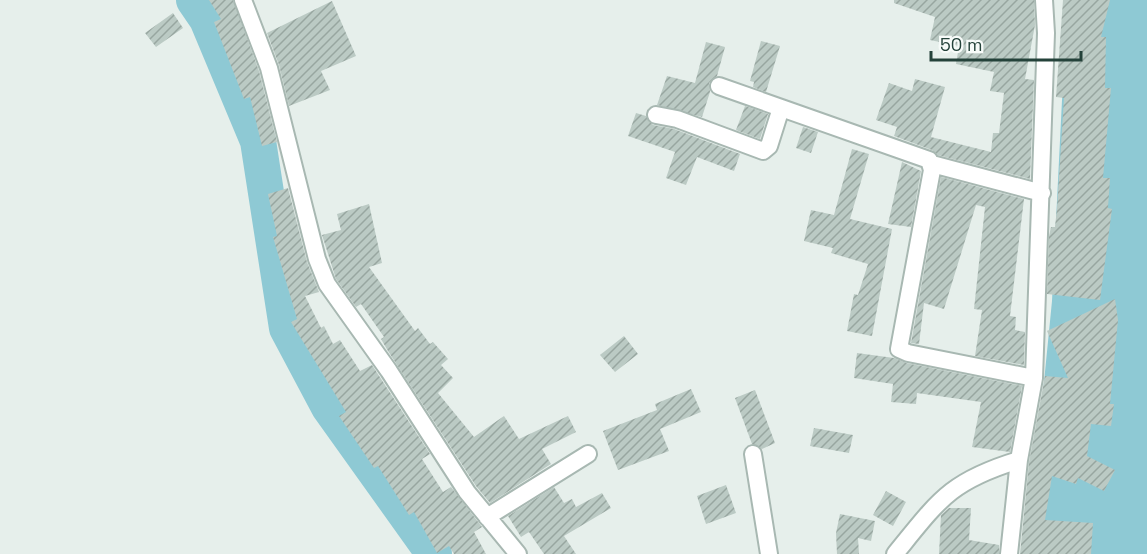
<svg xmlns="http://www.w3.org/2000/svg" width="1147" height="554" viewBox="0 0 1147 554" font-family="'Space Grotesk',sans-serif">
<defs>
<pattern id="building-hatch" width="6" height="6" patternUnits="userSpaceOnUse" patternTransform="scale(1.5)"><rect width="6" height="6" fill="#bbcac4"/><path d="M-1 1l2-2M0 6l6-6M5 7l2-2" fill="none" stroke="#98a6a0"/></pattern>
</defs>
<rect width="100%" height="100%" fill="#e6efeb"/>
<path fill="#8ec9d4" d="M1067 0H1147V554H1027L1052 301Z"/>
<g fill="none" stroke-linecap="round" stroke-linejoin="round">
<path stroke="#8ec9d4" stroke-width="36" d="M194 0 207 19 258 141 287 328 329 407 434 554"/>
</g>
<path fill="url(#building-hatch)" d="M209 0H233L259 71 277 142 262 146 250 97 244 99 214 22 221 19Z
M894 0H1034L1035 25 1025 79 1034 80 1030 179 938 155 932 150 894 136 897 127 876 120 889 83 912 91 915 79 945 87 931 137 991 152 993 133H999L1004 93 990 91 994 72 956 64 959 46 930 40 935 17 894 3Z
M1063 0H1110L1101 37H1106L1105 88H1111L1103 178H1110L1108 208 1112 209 1100 300 1047 294 1049 236 1051 227H1055L1057 208 1064 98 1056 97Z
M332 1 356 56 321 71 330 90 289 106 279 65 267 33Z
M173 13 183 28 156 47 145 33Z
M761 41 780 46 766 92 753 87 754 82 750 81Z
M706 42 725 47 717 76 709 83 710 92 702 117 657 105 667 76 695 83Z
M745 106 768 114 760 139 736 130Z
M636 113 646 116 653 125 674 129 740 154 734 171 697 157 686 185 666 178 675 152 628 136Z
M803 127 818 132 811 153 796 148Z
M852 149 869 154 850 219 892 229 872 336 847 331 854 294 858 295 868 264 831 253 833 248 804 241 811 210 834 215Z
M902 162 921 171 911 227 888 224Z
M941 177 1024 199 1010 316 1016 317 1015 330 1025 332 1024 365 975 356 982 310 974 309 985 207 976 205 944 309 924 303 919 344 911 343Z
M288 188 307 262 319 292 305 296 321 328 324 326 333 344 340 340 360 371 372 365 430 454 422 459 443 492 451 487 482 527 474 532 486 554H454L449 546 437 553 414 512 409 515 378 466 374 468 339 416 346 412 291 322 297 319 273 237 277 236 268 194Z
M369 204 382 263 369 267 415 331 418 328 430 344 433 342 448 359 441 365 453 378 438 393 474 437 504 416 519 439 568 416 576 432 542 449 551 464 490 503 476 486 388 351 381 339 384 337 361 304 356 307 336 279 322 235 341 230 337 214Z
M1115 299 1118 320 1110 404H1114L1111 426 1091 424 1087 456 1115 470 1104 491 1078 478 1076 484 1052 476 1045 520 1093 523 1091 554H1020L1029 462 1045 376 1068 378 1047 331Z
M624 336 638 354 615 372 600 355Z
M857 353 894 358 906 363 1022 386 1010 452 972 447 981 402 917 393 916 404 891 402 893 384 854 378Z
M691 389 701 412 660 429 669 451 618 470 603 431 657 410 655 404Z
M755 390 775 443 762 449 752 444 735 398Z
M814 428 853 435 849 453 810 446Z
M726 485 736 513 706 524 697 496Z
M554 487 564 503 572 499 576 507 602 493 611 508 564 536 576 554H544L529 532 521 537 508 516Z
M886 491 906 502 893 526 873 515Z
M949 508H971L969 540 999 545V554H939L941 515Z
M840 514 875 521 871 541 858 538 859 554H837L836 533Z"/>
<g fill="none" stroke-linecap="round" stroke-linejoin="round">
<defs>
<path id="minor" d="M243 0 269 68 317 259 327 284 389 371 467 492 518 554
M719 86 929 160 932 170 899 349 908 353 1034 378
M656 115 677 119 763 151 769 146 781 108
M932 164 1042 193
M753 454 769 554
M487 517 588 454
M895 554C939 500 950 481 1019 460
M1009 554 1019 460 1034 378 1046 33 1044 0"/>
</defs>
<use href="#minor" stroke="#a8b8b2" stroke-width="20"/>
<use href="#minor" stroke="#fff" stroke-width="16"/>
</g>
<path d="M931 51v9h150v-9" fill="none" stroke="#24423a" stroke-width="3"/>
<text x="940" y="51" font-size="18" fill="#24423a" stroke="#f7fbf9" stroke-width="4.5" paint-order="stroke">50 m</text>
</svg>
